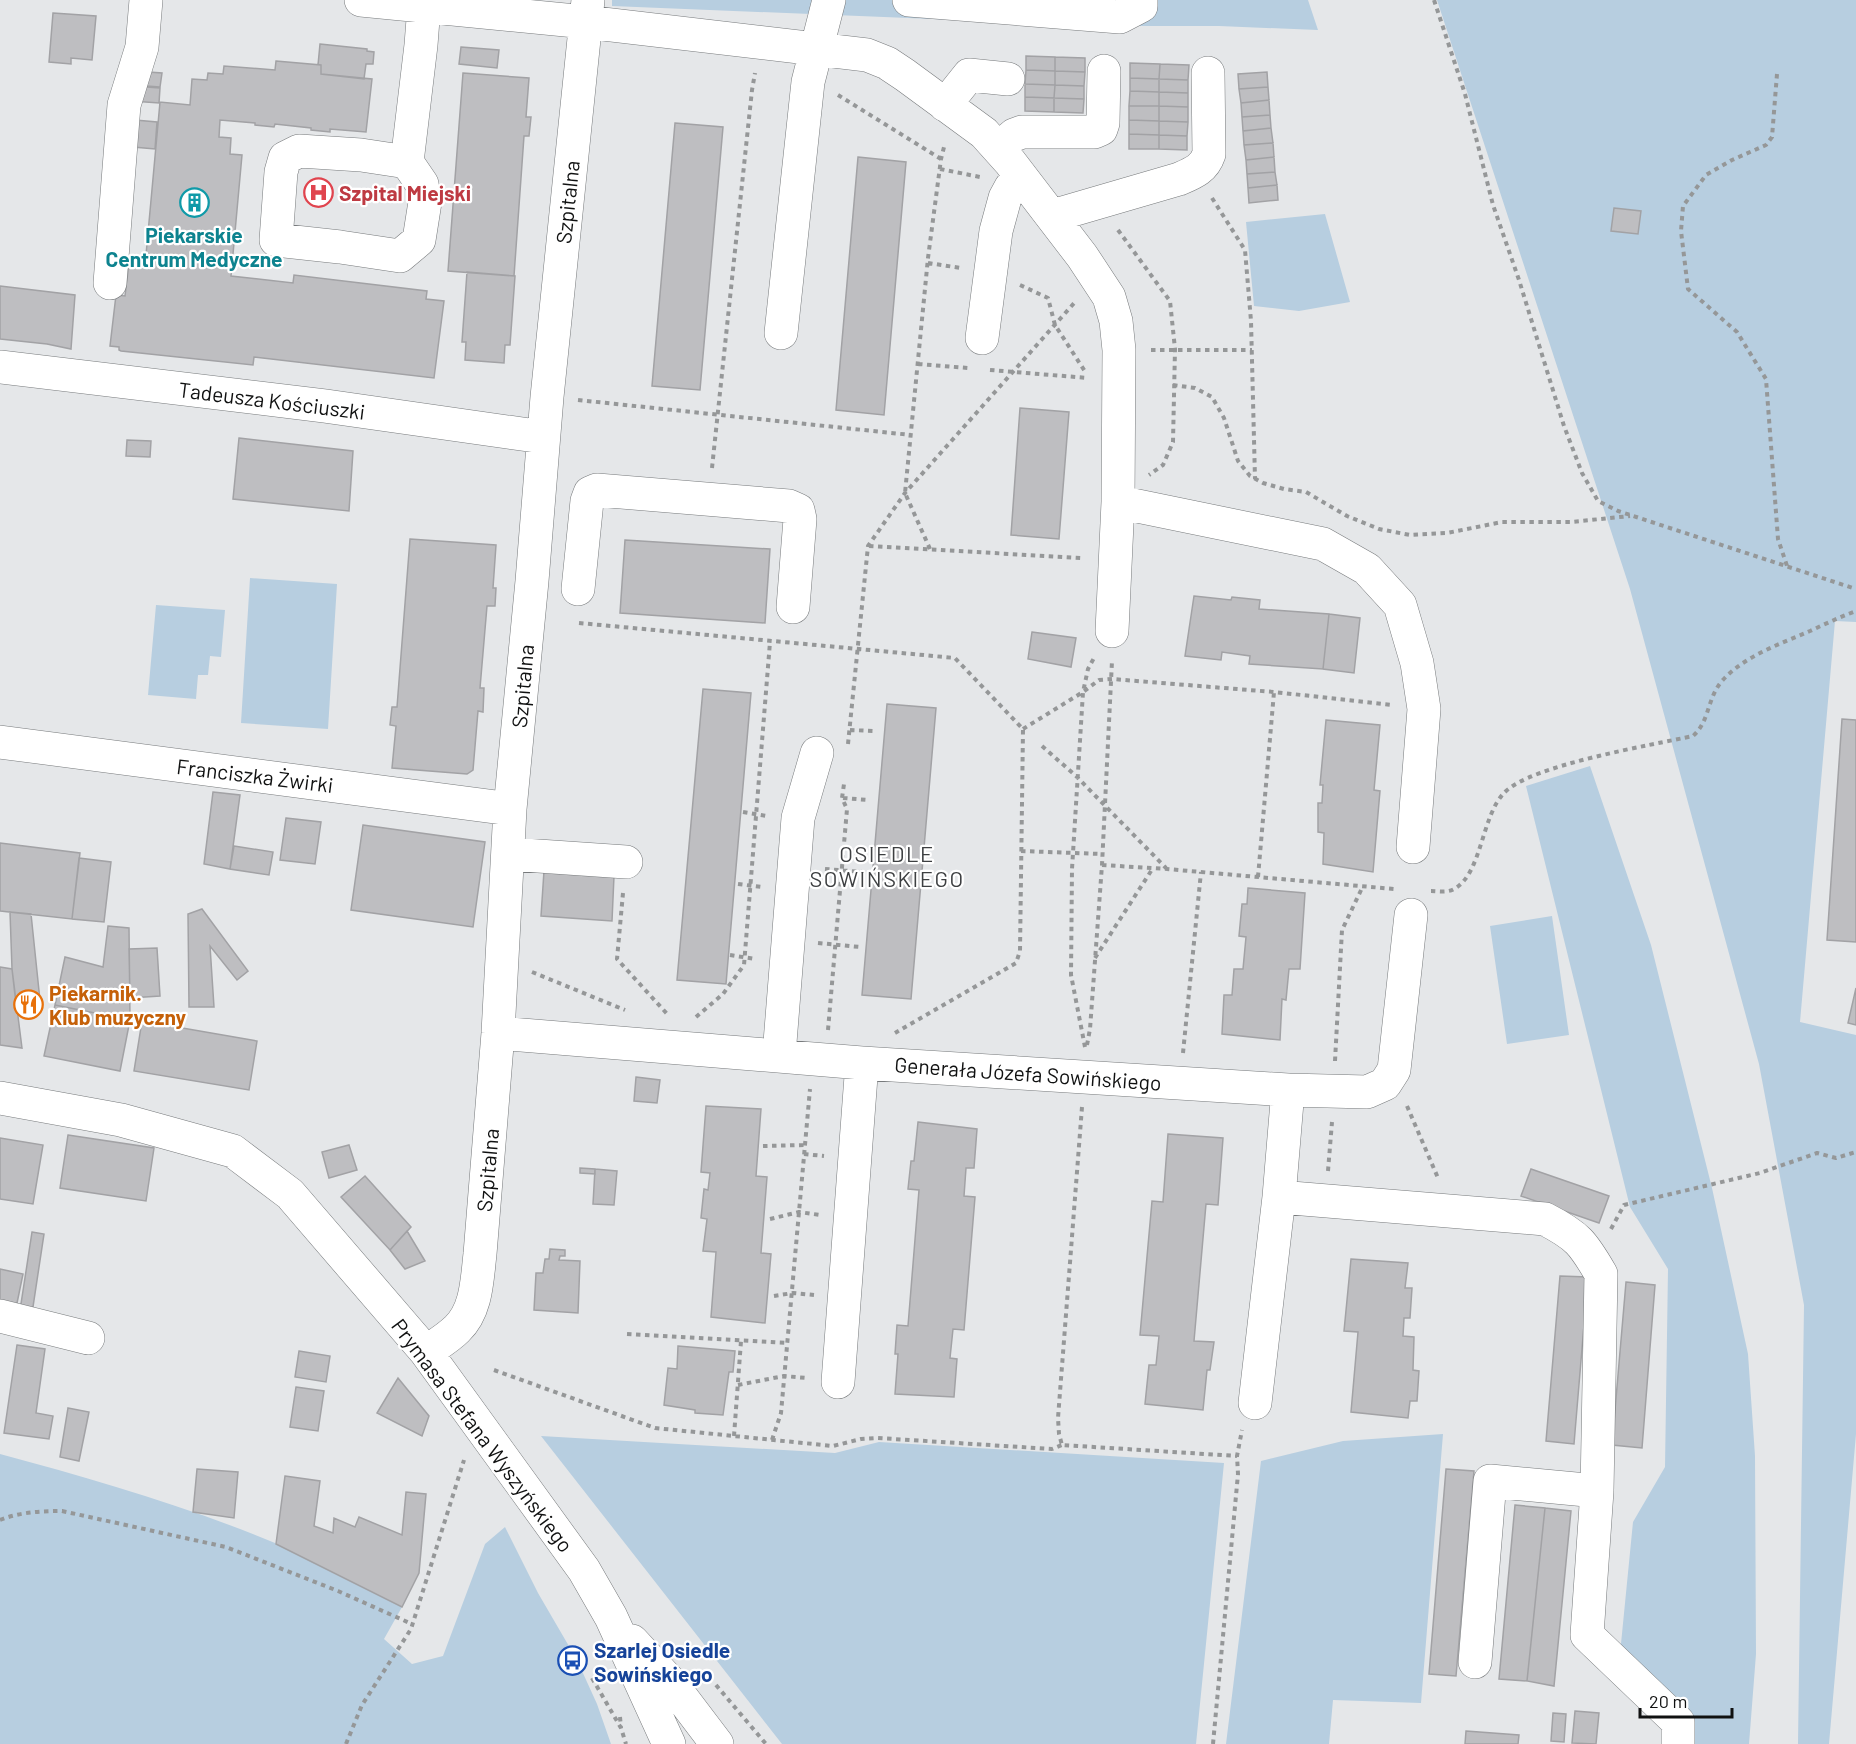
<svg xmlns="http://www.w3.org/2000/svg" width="1856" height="1744" viewBox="0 0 1856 1744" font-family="Barlow,sans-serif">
<rect width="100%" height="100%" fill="#e5e7e9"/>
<path fill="#b7cee0" d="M612 0H1308L1318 30 1219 26H1103L612 6Z
M1437 0H1856V622L1835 621 1800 1022 1856 1035V1434L1829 1744H1798L1804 1305 1759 1064 1630 589Z
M1325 214 1350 302 1299 311 1254 306 1246 222Z
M250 578 337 584 328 729 241 723Z
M156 605 225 610 221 657 210 656 208 675H198L196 699 148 695Z
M1590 766 1651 945 1712 1188 1748 1354 1755 1456 1756 1654 1749 1744H1688L1620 1654 1633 1522 1665 1467 1668 1269 1630 1207 1526 786Z
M1552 916 1569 1035 1507 1044 1490 926Z
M1443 1434 1421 1703 1333 1700 1329 1744H1226L1261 1461 1343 1441Z
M541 1436 835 1453 879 1442 1224 1463 1196 1744H782Z
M0 1454C93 1479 186 1506 275 1543 318 1562 360 1586 402 1607L384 1639 412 1664 443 1656 485 1544 505 1527 538 1593 577 1660 597 1704 611 1744H0Z"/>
<path fill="#bebec1" stroke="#a2a2a5" stroke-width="1.5" d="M53 13 96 16 92 60 71 58V64L49 62Z
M320 44 367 49V51L374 52 373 64H366L364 79 321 74V65H318Z
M461 47 499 50 497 68 459 64Z
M1026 56 1055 57V71L1026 70Z
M1055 57 1085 58V72L1055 71Z
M276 61 321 65V74L372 79 366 132 330 129V132L311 130V128L275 124 274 127 255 125V123L220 120 219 137 231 138 230 154 242 155 231 276 293 283 294 275 427 291 426 299 444 301 434 378 254 357 253 365 121 351 119 350V347L110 346 116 295 125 296 129 263 145 266 160 102 190 105 192 79 207 80 208 73 223 74 224 66 275 70Z
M1130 63 1160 64 1159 79 1130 78Z
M1160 64 1189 65 1188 80 1159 79Z
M1026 70 1055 71V85L1025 84Z
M134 71 162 73 160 87 133 85Z
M1055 71 1085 72 1084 86 1055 85Z
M1267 72 1268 87 1239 89 1238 74Z
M463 73 529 78 526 117H531L529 136H524L514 276 448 271Z
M1130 78 1159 79V92L1130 91Z
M1159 79 1188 80V93L1159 92Z
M1025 84 1055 85 1054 98 1025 97Z
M1055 85 1084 86V99L1054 98Z
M133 86 160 88 159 103 132 101Z
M1268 87 1269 100 1241 103 1239 89Z
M1130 91 1159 92V106H1129Z
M1159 92 1188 93V107L1159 106Z
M1025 97 1054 98V112L1025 111Z
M1054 98 1084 99 1083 113 1054 112Z
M1269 100 1270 115 1242 117 1241 103Z
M1129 106H1159V121L1129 120Z
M1159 106 1188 107V122L1159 121Z
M1270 115 1271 128 1243 131 1242 117Z
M135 120 157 122 155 149 133 147Z
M1129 120 1159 121V135L1129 134Z
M1159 121 1188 122 1187 136 1159 135Z
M675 123 723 127 700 390 652 386Z
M1271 128 1273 143 1244 145 1243 131Z
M1129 134 1159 135V149H1129Z
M1159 135 1187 136V150L1159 149Z
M1273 143 1274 157 1246 160 1244 145Z
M858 157 906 162 884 415 836 410Z
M1274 157 1275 172 1247 174 1246 160Z
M1275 172 1277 185 1248 188 1247 174Z
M1277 185 1278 200 1249 203 1248 188Z
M1614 208 1641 211 1638 234 1611 231Z
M467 272 515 276 510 345H505L504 363 465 360 466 342H462Z
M0 286 75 295 71 349 47 344 0 339Z
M1020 408 1069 412 1059 539 1011 535Z
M239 438 353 451 349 511 233 499Z
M127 440 151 441 150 457 126 456Z
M410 539 496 545 493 588H496L495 606H487L480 688H484L483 712 478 711 473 770 467 774 392 768 396 726 390 725 392 707H397Z
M625 540 770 549 765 623 620 613Z
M1194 596 1231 600 1232 597 1260 600 1259 609 1329 614 1323 669 1249 664 1250 656 1222 652 1221 660 1185 656Z
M1329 614 1360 618 1354 673 1323 669Z
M1032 632 1076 638 1071 667 1028 659Z
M703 689 751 693 726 984 677 980Z
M887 704 936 708 911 999 862 995Z
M1842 719 1856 720V942L1827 940Z
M1326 720 1380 725 1374 790 1380 791 1373 872 1323 864 1324 833 1318 832V803H1322L1323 785H1320Z
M213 792 240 795 230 869 204 864Z
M286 818 321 822 315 864 280 860Z
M363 825 485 842 473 927 351 910Z
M0 843 80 853 72 919 0 911Z
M234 846 273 852 269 875 230 869Z
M79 858 111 862 104 922 72 919Z
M544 871 614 876 612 921 541 916Z
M1248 888 1305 893 1300 969H1289L1286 1000 1282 999 1280 1040 1222 1034 1224 995H1232L1234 969H1243L1246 937 1239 936 1242 904H1247Z
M202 909 248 971 237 980 210 946 214 1007H189L188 914Z
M10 912 31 914 41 1010 17 1013 12 969Z
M108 926 129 928 130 1020 55 1005 65 957 103 967Z
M157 948 160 996 130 998 129 949Z
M0 967 12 969 22 1048 0 1045Z
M1856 988V1025L1848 1023Z
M55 1005 130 1020 120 1071 44 1056Z
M142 1021 257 1041 249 1090 134 1071Z
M636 1077 660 1080 657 1103 634 1101Z
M706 1106 761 1109 756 1176 767 1177 761 1253 771 1254 765 1323 711 1317 716 1252 703 1251 707 1219 701 1218 704 1189 708 1190 710 1173 701 1172Z
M918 1122 977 1129 974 1168H966L964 1196 975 1197 964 1330 953 1329 950 1358 957 1359 954 1397 895 1394 898 1354H895L897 1325 908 1326 919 1190 908 1189 911 1161H914Z
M1168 1134 1223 1138 1218 1205 1206 1204 1194 1341 1214 1342 1210 1370H1207L1203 1410 1145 1404 1149 1365H1156L1159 1336 1140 1335 1152 1201 1163 1202Z
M68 1135 154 1148 146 1201 60 1188Z
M0 1138 43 1145 33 1204 0 1199Z
M349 1145 357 1170 329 1178 322 1152Z
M580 1168 595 1169V1174L580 1173Z
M595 1169 617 1171 614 1205 593 1204Z
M1531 1169 1609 1196 1599 1223 1521 1196Z
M365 1176 411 1227 390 1250 341 1197Z
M407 1231 425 1261 405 1269 390 1250Z
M32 1232 44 1234 31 1320 19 1317Z
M550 1249 565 1250V1256H560L559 1260 580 1261 578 1313 534 1310 536 1273H543L545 1259H549Z
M1351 1259 1408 1263 1405 1288H1412L1410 1318H1404L1403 1336 1414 1337 1413 1370 1419 1371 1417 1401H1410L1408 1418 1351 1412 1358 1332 1344 1331Z
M0 1269 23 1274 16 1308 0 1304Z
M1560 1276 1588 1277 1574 1444 1546 1441Z
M1626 1282 1655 1285 1642 1448 1612 1445Z
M17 1345 45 1349 36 1413 53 1416 49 1439 4 1433Z
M678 1346 735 1351 733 1372H729L723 1415 695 1413V1410L664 1405 668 1368 677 1369Z
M299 1351 330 1356 326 1382 295 1377Z
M398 1378 429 1416 422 1436 377 1413Z
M296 1387 324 1391 318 1431 290 1427Z
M68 1408 89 1412 79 1461 60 1457Z
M197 1469 238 1472 234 1518 193 1512Z
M1446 1469 1474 1471 1456 1676 1429 1674Z
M285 1476 320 1481 314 1526 333 1533 334 1518 355 1527 359 1517 402 1535 406 1492 426 1494 419 1573 402 1607 276 1544Z
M1515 1505 1545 1508 1527 1681 1499 1679Z
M1545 1508 1571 1511 1554 1686 1527 1681Z
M1575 1711 1599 1713 1596 1744 1572 1743Z
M1553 1713 1566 1714 1564 1742 1551 1741Z
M1466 1731 1519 1735 1518 1744H1465Z"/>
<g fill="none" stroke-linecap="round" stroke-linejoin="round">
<defs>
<path id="minor" d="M361 0 586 22 867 55 887 63 905 75 984 133 1010 162 1082 256 1109 297 1116 321 1119 350 1118 502 1112 631
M909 0 1120 17 1141 6V0
M945 105 969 75 1008 79
M999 148 1014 135 1022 132H1094L1101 129 1103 123 1104 71
M299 151 361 155 407 162 422 184 425 202 419 240 400 256 340 247 276 240 281 172 285 158Z
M407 162 421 45 424 6
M1052 216 1179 179C1193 173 1204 169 1209 154L1208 73
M110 283 124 105 142 47 146 0
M781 333 808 82 829 0
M982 338 996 231 1005 198 1011 187 1022 178
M0 367 325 406 543 437
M1118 502 1323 544 1367 569 1400 605 1417 663 1424 709 1413 847
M578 589 587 501 590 493 597 490 789 506 798 510 800 519 793 607
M0 742 510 809
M509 854 626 862
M498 1033 862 1063 1288 1090 1367 1092 1385 1084 1394 1070 1411 915
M779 1055 798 818 817 753
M0 1098 121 1120 233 1151 290 1194 426 1352 584 1570 611 1617 669 1744
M1279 1197 1545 1219C1578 1236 1583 1243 1601 1274L1597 1491 1490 1481 1475 1662
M0 1316 88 1338
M426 1352C436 1345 448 1338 457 1329 477 1310 477 1279 480 1254L498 1033 510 809 532 581 547 397 588 0
M838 1382 862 1063
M1255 1403 1279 1197 1288 1090
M1597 1491 1587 1635 1678 1722V1744
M632 1641 670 1682 717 1744"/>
</defs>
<use href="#minor" stroke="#777a7c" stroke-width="34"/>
<path stroke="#959798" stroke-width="4" stroke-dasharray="4.5 4.5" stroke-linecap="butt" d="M1434 0 1465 94 1493 205 1519 280 1564 426 1582 473 1598 501 1618 511 1856 589
M1777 74 1772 137 1766 145 1732 160 1706 175 1683 206 1681 231 1688 289 1737 332 1766 379 1778 539 1787 566
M838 95 941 159
M940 169 980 177
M1212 198 1245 250 1251 321 1255 479
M1118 230 1170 301 1175 349 1173 442 1163 465 1149 475
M928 263 961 268
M1020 285 1048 298 1055 325 1086 373
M1151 350H1252
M918 364 968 368
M990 370 1088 378
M1173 385 1195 388 1212 397 1224 418 1238 461 1250 476 1263 483 1284 489 1306 492 1347 516 1379 529 1410 535 1447 533 1502 522H1571L1630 516
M578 400 911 435
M712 468 752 90 755 73
M869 546 1081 558V556
M930 549 905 493 928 258 941 159 945 143
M579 623 955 658 1023 729 1020 951 1016 963 895 1033
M1023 729 1083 692 1099 680 1112 679 1274 692 1393 705
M850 730 874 731
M848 744 868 546 905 493 1076 301
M1042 746 1076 776 1166 868
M843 798 868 800
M743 812 767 816
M1021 851 1102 854
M1102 865 1167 869 1394 889
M825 869 863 872
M1258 877 1274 692
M738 884 762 887
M1431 891C1438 891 1447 893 1454 889 1482 874 1481 817 1504 793 1530 765 1652 745 1693 736 1710 721 1707 698 1722 681 1744 656 1780 644 1810 631 1825 624 1840 617 1856 611
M623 893 617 959 669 1016
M818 943 860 947
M730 955 755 959
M1095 958 1153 868
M532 972 625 1010
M696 1017 723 994 744 965 770 642
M828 1030 847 809 842 798 844 784
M1087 1045 1090 1029 1102 865 1112 661
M1085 1047 1071 975 1072 869 1083 692 1088 669 1095 656
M1183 1053 1201 872
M1335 1061 1342 930 1363 886
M1407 1106 1438 1178
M1082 1107 1058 1418 1059 1434 1062 1445 1237 1456
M763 1146 805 1145
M804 1154 824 1156
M1328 1171 1332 1122
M770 1219 799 1212 820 1215
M1611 1229 1624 1205 1760 1173 1817 1153 1836 1158 1856 1152
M774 1296 793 1293 814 1295
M627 1334 788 1343
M494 1370 655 1428 833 1446 861 1439 878 1438 1052 1449 1062 1445
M738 1385 784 1376 807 1378
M734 1436 741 1341
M772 1440 781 1413 810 1089
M0 1520C20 1512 41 1511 62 1511L226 1547 338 1591 412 1624
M592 1678 621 1728 626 1744
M716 1685 766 1744
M620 1717 621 1728
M346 1744 362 1705 411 1629 464 1460
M1213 1744 1238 1474 1237 1456 1242 1430"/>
<use href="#minor" stroke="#fff" stroke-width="33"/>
</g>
<defs>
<symbol id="hospital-ring" viewBox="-11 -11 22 22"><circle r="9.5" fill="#fff" stroke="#e0444e" stroke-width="1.5"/><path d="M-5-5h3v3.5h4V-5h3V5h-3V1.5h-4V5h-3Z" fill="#e0444e"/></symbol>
<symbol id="building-ring" viewBox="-11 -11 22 22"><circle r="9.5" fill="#fff" stroke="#0f9aa8" stroke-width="1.5"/><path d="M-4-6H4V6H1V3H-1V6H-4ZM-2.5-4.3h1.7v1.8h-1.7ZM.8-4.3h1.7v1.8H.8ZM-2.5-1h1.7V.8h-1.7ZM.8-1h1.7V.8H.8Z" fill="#0f9aa8"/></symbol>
<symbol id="restaurant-ring" viewBox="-11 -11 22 22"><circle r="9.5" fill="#fff" stroke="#e8710a" stroke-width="1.5"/><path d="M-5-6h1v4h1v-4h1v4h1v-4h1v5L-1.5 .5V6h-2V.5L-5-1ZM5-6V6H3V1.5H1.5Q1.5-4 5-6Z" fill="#e8710a"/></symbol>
<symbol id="bus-ring" viewBox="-11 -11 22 22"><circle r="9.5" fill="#fff" stroke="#1a4fb4" stroke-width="1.5"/><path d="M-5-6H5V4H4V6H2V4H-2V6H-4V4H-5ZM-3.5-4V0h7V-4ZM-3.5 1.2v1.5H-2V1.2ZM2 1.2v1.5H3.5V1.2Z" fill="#1a4fb4"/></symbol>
</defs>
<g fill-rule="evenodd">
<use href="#hospital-ring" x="302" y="176" width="33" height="33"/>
<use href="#building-ring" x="178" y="186" width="33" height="33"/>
<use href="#restaurant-ring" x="12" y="988" width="33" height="33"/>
<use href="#bus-ring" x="556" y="1644" width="33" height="33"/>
</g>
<g text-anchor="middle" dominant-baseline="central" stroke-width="4.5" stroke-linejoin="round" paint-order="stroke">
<g font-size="21" font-weight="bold" fill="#be3a42" stroke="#fff" text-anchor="start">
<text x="339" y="192">Szpital Miejski</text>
</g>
<g font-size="21" fill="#101111" stroke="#fff">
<text transform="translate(567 202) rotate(-84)">Szpitalna</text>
<text transform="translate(272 400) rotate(7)">Tadeusza Kościuszki</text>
<text transform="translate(522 686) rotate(-85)">Szpitalna</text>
<text transform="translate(255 775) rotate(7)">Franciszka Żwirki</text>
<text transform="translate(1028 1073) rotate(4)">Generała Józefa Sowińskiego</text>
<text transform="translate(487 1170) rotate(-85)">Szpitalna</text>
<text transform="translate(483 1435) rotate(53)">Prymasa Stefana Wyszyńskiego</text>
</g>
<g font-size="21" font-weight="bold" fill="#0d838f" stroke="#fff">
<text x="194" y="234">Piekarskie<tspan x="194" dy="24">Centrum Medyczne</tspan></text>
</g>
<g font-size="21" font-weight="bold" fill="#c56008" stroke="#fff" text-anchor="start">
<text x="49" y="992">Piekarnik.<tspan x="49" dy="24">Klub muzyczny</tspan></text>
</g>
<g font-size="21" font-weight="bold" fill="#164399" stroke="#fff" text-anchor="start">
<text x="594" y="1649">Szarlej Osiedle<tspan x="594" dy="24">Sowińskiego</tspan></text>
</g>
<g font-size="22" letter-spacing="1.5" fill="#3d3f41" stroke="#fff">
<text x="887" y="853">OSIEDLE<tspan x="887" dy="25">SOWIŃSKIEGO</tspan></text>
</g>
</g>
<path d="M1640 1708v9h92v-9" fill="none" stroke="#101111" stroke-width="3"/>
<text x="1649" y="1708" font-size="18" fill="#101111" stroke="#ffffff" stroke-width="4.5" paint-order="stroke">20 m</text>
</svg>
